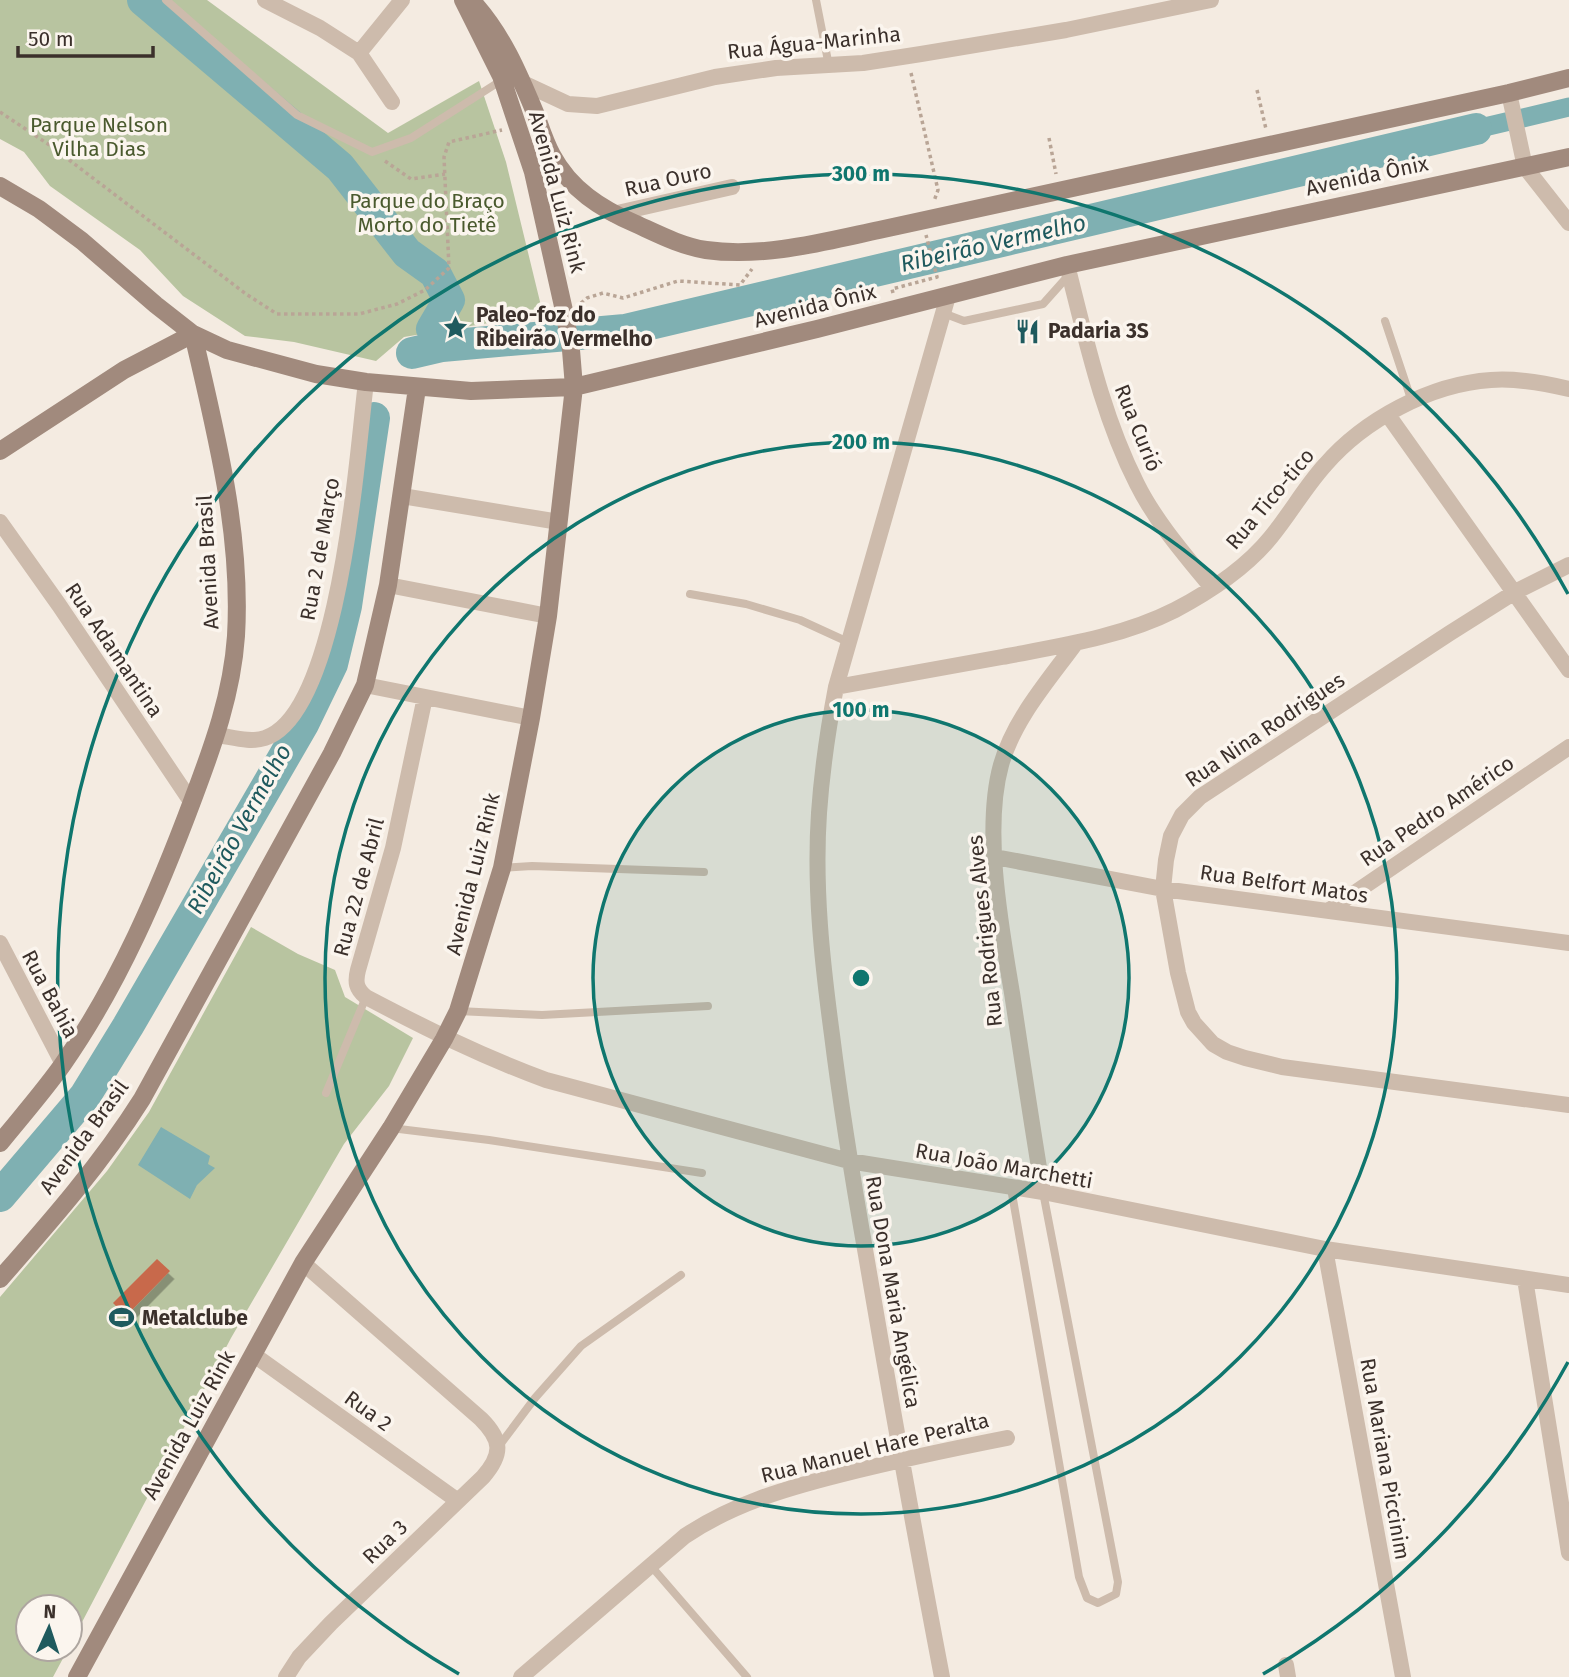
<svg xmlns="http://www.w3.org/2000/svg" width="1569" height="1677" viewBox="0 0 1569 1677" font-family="'Fira Sans',sans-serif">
<defs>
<filter id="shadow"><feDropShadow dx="4.5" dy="8" stdDeviation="0" flood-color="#0004"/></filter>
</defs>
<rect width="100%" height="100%" fill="#f4ebe1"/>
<path fill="#b8c4a0" d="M0 0H207L388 133 479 81 506 162 543 314 404 337 376 361 294 342 245 336 183 296 140 250 50 186 24 152 0 139Z
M251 927 298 954 335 970 345 997 413 1038 389 1086 344 1144 231 1338 70 1645V1607H28V1649H68L53 1677H0V1297L107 1171 149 1112Z"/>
<path fill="#7fb0b2" d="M161 1127 210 1156 208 1164 215 1168 197 1185 190 1199 138 1165Z"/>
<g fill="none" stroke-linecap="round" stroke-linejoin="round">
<path stroke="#7fb0b2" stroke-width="19" d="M1476 129 1569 107"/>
<path stroke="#7fb0b2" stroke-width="32" d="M143 0 340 167 407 253 435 273 449 300 432 329 442 346
M412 353 442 346 625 330 1476 129
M0 1196 85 1096 128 1026 303 724 332 664 346 606 374 418"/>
</g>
<path fill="#c8694b" filter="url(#shadow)" d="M157 1259 170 1271 126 1316 113 1303Z"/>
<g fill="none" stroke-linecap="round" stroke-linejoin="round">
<path stroke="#b9a596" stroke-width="3.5" stroke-dasharray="3.5 3.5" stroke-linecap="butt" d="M911 73 938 190 934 201
M1257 90 1266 129
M0 112 48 144 246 294 277 314H359L397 304 425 290 449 268 444 157 449 142 502 130
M1049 138 1056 174
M385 161 411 179 445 174
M893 293 892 289 937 277 926 235
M581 303 587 298 603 293 623 298 678 281 740 285 752 269"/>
<path stroke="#cdbbac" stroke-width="8" d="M166 0 297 115 372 152 411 138 502 80
M816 0 829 66
M943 313 964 321 1043 304 1068 276
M1385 321 1412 402
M690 594 746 604 800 620 848 642
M502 868 532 866 704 872
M458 1011 542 1015 708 1006
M326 1093 366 997
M391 1128 489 1140 702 1173
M1011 1188 1079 1577 1087 1598 1098 1603 1116 1594 1118 1582 1043 1192
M499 1446 535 1398 581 1346 681 1275
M651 1566 747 1677"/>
<path stroke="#cdbbac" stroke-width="16" d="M265 0 320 28 359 53 392 102
M359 53 402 0
M523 83 568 104 597 106 715 77 776 68 863 63 921 54 1066 30 1211 0
M1509 93 1525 167 1569 223
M613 214 732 187
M1067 265C1086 339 1102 415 1137 484 1156 522 1185 555 1212 588
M1388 415 1569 670
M402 496 559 522
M0 522 59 605 192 803
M1569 565 1515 592 1450 633 1200 797 1182 815 1171 836 1166 860 1163 889 1178 973 1188 1012 1194 1023 1213 1044 1227 1052 1245 1058 1282 1067 1569 1105
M388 585 548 616
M365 685 531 718
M836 687C891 677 947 667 1002 657 1060 646 1122 637 1175 610 1211 591 1246 568 1271 537 1290 514 1305 487 1325 465 1364 420 1430 384 1491 380 1517 378 1544 383 1569 389
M425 697 393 848 358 970C355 982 356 989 366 997 425 1028 483 1057 546 1080L849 1161 1043 1192 1325 1249 1569 1285
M217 735C232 737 250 743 265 738 340 713 357 454 366 382
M995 857 1163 889 1569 943
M1328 911 1569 747
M0 943 63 1064
M1043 1192C1032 1126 1022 1059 1012 993 1001 927 983 830 1001 765 1014 719 1048 681 1075 644
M1325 1249 1403 1677
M1525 1279 1569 1553
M254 1355 458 1501
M1286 1665 1288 1677
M286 1677 299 1657 331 1623 483 1477C503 1454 502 1440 481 1419L303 1263
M521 1677 685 1536C733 1504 784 1489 839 1475 895 1461 951 1449 1007 1438
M942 1677C915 1536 890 1396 866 1255 853 1181 841 1108 832 1035 822 961 814 887 819 813 822 770 828 729 836 687L948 296"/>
<path stroke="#a18a7d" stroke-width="18" d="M471 0C502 33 519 74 536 115 541 129 545 142 552 155 570 189 601 209 636 224 658 234 681 246 706 250 763 258 823 242 879 230L1509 93 1569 78
M0 186 39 209 82 241 156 305 193 334 227 350 316 374 366 382 471 391 574 387 817 329 1067 265 1569 157
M0 451 124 370 193 334
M0 1143C21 1117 44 1091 63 1064 119 984 159 890 193 799 213 746 232 694 236 636 242 533 216 434 193 334
M0 1279C51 1221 101 1164 142 1099L332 753 365 685 388 585 417 388
M77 1677 303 1263 391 1128 444 1039 458 1011 502 868 531 718 548 616 574 387 571 350 565 315 533 172 501 76 463 0"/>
</g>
<circle cx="861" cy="978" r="268" fill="#0f766e" fill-opacity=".12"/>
<g fill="none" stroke="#0f766e" stroke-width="3.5">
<circle cx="861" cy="978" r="268"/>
<circle cx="861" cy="978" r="536"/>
<path d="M1568 1362A804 804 0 0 1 1263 1674M459 1674A804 804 0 1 1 1568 594"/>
</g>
<defs>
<symbol id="sight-bare" viewBox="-9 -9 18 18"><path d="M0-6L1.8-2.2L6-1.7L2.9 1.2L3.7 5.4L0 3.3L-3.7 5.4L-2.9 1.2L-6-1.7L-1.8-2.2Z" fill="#1f5a5e" stroke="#fbf5ee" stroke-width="2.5" paint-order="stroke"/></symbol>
<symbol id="restaurant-bare" viewBox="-9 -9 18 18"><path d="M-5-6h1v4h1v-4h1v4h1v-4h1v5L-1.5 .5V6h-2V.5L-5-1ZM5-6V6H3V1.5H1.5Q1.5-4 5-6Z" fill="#1f5a5e" stroke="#fbf5ee" stroke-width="2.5" paint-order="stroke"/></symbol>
<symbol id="stadium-bare" viewBox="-9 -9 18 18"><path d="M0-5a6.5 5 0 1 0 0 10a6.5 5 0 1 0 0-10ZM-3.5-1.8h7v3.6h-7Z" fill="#1f5a5e" stroke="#fbf5ee" stroke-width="2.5" paint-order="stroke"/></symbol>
</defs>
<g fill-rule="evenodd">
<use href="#sight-bare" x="438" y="310" width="35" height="35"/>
<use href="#restaurant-bare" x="1010" y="314" width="35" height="35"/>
<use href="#stadium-bare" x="104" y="1300" width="35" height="35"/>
</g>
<g text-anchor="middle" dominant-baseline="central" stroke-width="7" stroke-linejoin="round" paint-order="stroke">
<g font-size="21" fill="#3b302b" stroke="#fbf5ee">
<text transform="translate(814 43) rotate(-6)">Rua Água-Marinha</text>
<text transform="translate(1367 176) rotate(-12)">Avenida Ônix</text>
<text transform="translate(668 180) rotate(-13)">Rua Ouro</text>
<text transform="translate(557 192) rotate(75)">Avenida Luiz Rink</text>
<text transform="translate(815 306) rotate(-14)">Avenida Ônix</text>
<text transform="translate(1138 428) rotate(68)">Rua Curió</text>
<text transform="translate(1270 499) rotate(-50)">Rua Tico-tico</text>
<text transform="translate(320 549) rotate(-80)">Rua 2 de Março</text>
<text transform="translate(208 562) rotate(-93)">Avenida Brasil</text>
<text transform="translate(114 650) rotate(56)">Rua Adamantina</text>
<text transform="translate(1265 730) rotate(-34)">Rua Nina Rodrigues</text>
<text transform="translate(1437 811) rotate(-34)">Rua Pedro Américo</text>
<text transform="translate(473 874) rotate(-76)">Avenida Luiz Rink</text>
<text transform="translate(1284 884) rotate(8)">Rua Belfort Matos</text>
<text transform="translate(359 887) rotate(-75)">Rua 22 de Abril</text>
<text transform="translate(985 931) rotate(-96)">Rua Rodrigues Alves</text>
<text transform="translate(50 994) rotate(62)">Rua Bahia</text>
<text transform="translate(84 1137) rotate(-54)">Avenida Brasil</text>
<text transform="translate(1004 1166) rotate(10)">Rua João Marchetti</text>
<text transform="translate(893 1292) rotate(80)">Rua Dona Maria Angélica</text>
<text transform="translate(368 1411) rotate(36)">Rua 2</text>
<text transform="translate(189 1425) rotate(-61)">Avenida Luiz Rink</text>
<text transform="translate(875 1448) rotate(-14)">Rua Manuel Hare Peralta</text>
<text transform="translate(1385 1459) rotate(80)">Rua Mariana Piccinim</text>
<text transform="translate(385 1542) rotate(-44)">Rua 3</text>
</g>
<g font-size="21" fill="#4a5a2e" stroke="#fbf5ee">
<text x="99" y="125">Parque Nelson<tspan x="99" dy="24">Vilha Dias</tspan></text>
<text x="427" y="201">Parque do Braço<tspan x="427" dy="24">Morto do Tietê</tspan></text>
</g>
<g font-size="21" font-weight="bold" fill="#3b302b" stroke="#fbf5ee" text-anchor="start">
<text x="476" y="315">Paleo-foz do<tspan x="476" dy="24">Ribeirão Vermelho</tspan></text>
<text x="1048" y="331">Padaria 3S</text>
<text x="142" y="1318">Metalclube</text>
</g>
<g font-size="23" font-style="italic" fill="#1f5a5e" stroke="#fbf5ee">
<text transform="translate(993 243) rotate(-13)">Ribeirão Vermelho</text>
<text transform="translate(239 829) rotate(-61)">Ribeirão Vermelho</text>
</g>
</g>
<circle cx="861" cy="978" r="10" fill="#0f766e" stroke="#fbf5ee" stroke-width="3.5"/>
<g font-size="21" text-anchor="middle" font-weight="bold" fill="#0f766e" stroke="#fbf5ee" stroke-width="7" stroke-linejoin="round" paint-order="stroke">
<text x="861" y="181">300 m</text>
<text x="861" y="449">200 m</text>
<text x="861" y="717">100 m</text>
</g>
<g transform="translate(49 1628) rotate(3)"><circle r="33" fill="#fbf5ee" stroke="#aea6a0" stroke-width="2"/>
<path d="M0-5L12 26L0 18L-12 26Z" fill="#1f5a5e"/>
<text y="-10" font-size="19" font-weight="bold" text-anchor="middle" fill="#3b302b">N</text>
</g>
<path d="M18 46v10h135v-10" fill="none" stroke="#3b302b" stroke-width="3.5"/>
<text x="28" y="46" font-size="21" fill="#3b302b" stroke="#fbf5ee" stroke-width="5" paint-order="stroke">50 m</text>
</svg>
